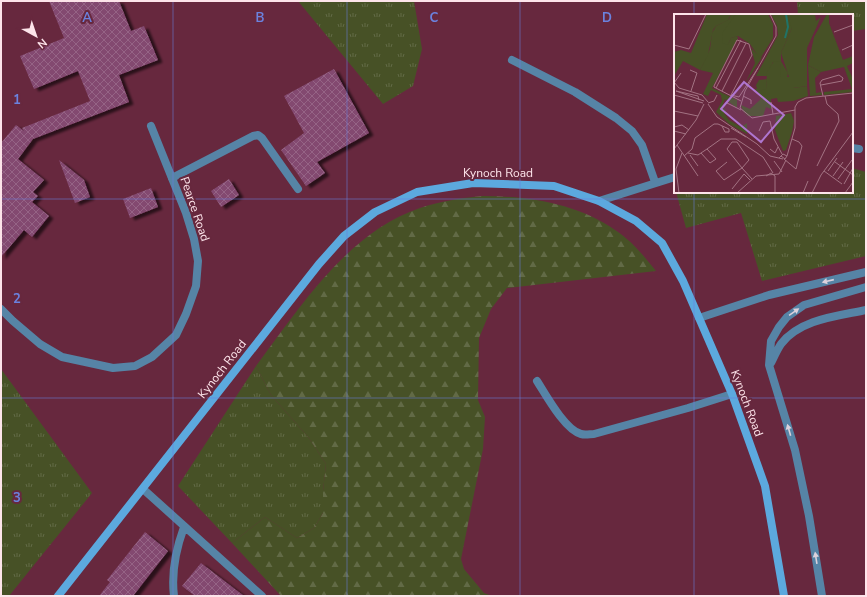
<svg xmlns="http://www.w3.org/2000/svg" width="867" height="597" viewBox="0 0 867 597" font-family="'Nunito Sans',sans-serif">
<defs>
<pattern id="grass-tufts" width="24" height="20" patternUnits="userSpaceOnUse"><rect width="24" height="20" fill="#475126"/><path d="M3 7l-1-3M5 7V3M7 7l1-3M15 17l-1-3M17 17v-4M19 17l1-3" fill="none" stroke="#626a46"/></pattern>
<pattern id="forest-firs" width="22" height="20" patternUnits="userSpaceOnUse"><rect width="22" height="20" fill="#475126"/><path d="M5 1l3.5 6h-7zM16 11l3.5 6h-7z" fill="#626a46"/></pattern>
<pattern id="building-cross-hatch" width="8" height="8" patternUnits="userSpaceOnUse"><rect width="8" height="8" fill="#834970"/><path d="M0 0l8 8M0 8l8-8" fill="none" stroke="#956385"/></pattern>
<filter id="shadow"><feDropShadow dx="4.5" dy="2.5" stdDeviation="1" flood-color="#0009"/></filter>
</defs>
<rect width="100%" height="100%" fill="#67283e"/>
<path fill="url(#grass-tufts)" d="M298 1H414L422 49 413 86 383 104Z
M797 1H866V29L852 31V15H798Z
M852 168 866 172V256L762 281 741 213 686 228 676 192H852Z
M256 366 271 395 309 438 326 464 323 491V513L314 528 297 538 265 517 232 543 178 486Z
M1 369 92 493 9 596H1Z"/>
<path fill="url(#forest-firs)" d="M483 196C528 196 578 204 615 230 632 241 644 256 656 271L507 288 491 309 479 338 478 400 485 417 483 449 461 559 464 569 484 593 492 596H281L232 543 265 517 297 538 314 528 323 513V491L326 464 309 438 271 395 256 366C300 307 348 232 420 208 441 201 461 198 483 196Z"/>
<path fill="url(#building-cross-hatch)" filter="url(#shadow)" d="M49 1H119L131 31 144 26 158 60 119 75 129 102 33 139 18 159 44 180 33 192 38 196 32 202 49 216 32 237 24 230 1 257V143L16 125 24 131 22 128 90 101 78 71 34 89 20 56 64 38Z
M334 69 369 133 317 162 325 173 306 186 281 150 304 133 284 96Z
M59 160 84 180 90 197 75 203Z
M229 179 239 195 221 207 211 191Z
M151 188 158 207 130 218 123 199Z
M145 532 168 551 133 596H99L110 582 107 580Z
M201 563 244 596H195L182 586Z"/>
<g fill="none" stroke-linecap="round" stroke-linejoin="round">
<path stroke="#5684a6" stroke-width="8" d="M512 60 575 92 616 118 632 131 642 145 655 182
M852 148 859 149
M172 178 253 136 258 135 262 138 298 189
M599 201 675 177
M699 318 769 295 866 272
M771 363C774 357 777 350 781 344 800 319 838 316 866 310
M537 381C546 395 565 430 581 434 585 435 590 434 594 434L688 408 732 394
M143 489 262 596
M174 596C171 572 176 549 184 527
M822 596 809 516 795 450 769 365 771 341 779 327 787 317 804 305 866 287"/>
<path stroke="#5684a6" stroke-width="8" d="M1 309 13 321 40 344 62 357 113 368 135 366 152 357 176 335 186 314 196 286 198 261 194 239 186 213 151 126"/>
<path stroke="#5ca9de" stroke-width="8" d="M58 596 319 264 344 236 375 212 417 192 473 183 554 186 599 201 636 221 662 243 683 281 732 394 765 486 784 596"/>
</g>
<defs><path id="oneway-solid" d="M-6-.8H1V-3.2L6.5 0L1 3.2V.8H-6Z"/></defs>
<g fill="#dcd1dc">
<use href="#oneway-solid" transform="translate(828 281) rotate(167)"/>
<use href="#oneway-solid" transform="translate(794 312) rotate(-35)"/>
<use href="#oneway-solid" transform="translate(789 430) rotate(-106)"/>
<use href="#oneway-solid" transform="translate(816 558) rotate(-99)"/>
</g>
<path fill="none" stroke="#6b82de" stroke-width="1" stroke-opacity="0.55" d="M173 1V596M347 1V596M520 1V596M694 1V15M694 192V596M1 199H866M1 398H866"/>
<g text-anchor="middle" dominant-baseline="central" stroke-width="4" stroke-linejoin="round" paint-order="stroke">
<g font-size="12" fill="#fde4ea" stroke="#67283e">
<text x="498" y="173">Kynoch Road</text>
<text transform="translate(195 209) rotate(71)">Pearce Road</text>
<text transform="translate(222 369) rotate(-52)">Kynoch Road</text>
<text transform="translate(747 403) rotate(69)">Kynoch Road</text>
</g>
</g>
<g transform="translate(674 14)">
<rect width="179" height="179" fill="#67283e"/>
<path d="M57 0H62L51 18 54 30 57 24 63 22 64 24 38 74 63 86V94L51 85 48 93 52 96 50 99 55 106 67 113 73 109V120L55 110 42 98 48 87 47 81 37 76 34 82 29 80 39 59 26 56 36 35 38 19 42 12 55 5ZM97 0H113L119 12 107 39V47L114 59 113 64 107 63 99 48 93 62H82L104 21 103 12ZM77 34 87 44 89 42 72 68 81 49ZM134 51 147 58 141 64 142 79 147 78 148 81 136 82ZM93 65 92 76 83 77 79 75H83L82 71 85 66ZM133 72 134 82 119 87V74ZM117 99 120 107 118 118 112 136 109 137 101 116 102 102Z" fill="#475126"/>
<path d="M33 0H57L54 6 42 12 39 16 34 41 26 56 9 47 0 62V38L7 36 17 39ZM62 0H94L99 10V24L86 45 76 30 64 22 57 24 54 31 48 29 49 18ZM113 0H141L142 7 147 3 133 34V72L119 74V87L104 88 103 84 97 85V95L92 93 89 102H74L69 97 67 91 76 95 87 85 83 77 92 75 93 58 100 47 106 48 107 63H115L107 39 118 14ZM153 0H155V9L169 46 179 42V49L173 52 179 65V78L150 81V78L178 75 170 53 147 58 134 51 140 23Z" fill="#475126"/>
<path fill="none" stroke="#207367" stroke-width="2" d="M111 24 114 13 112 0"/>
<path fill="none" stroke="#a37383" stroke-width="1" d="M96 0 102 13V22L71 77 66 94 78 104 121 96M160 18 179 11M0 31 15 35 32 0M168 36 179 31M16 56 23 59 17 77M0 68 5 74 28 81 34 88M0 69 7 59M147 71 168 67 169 64 165 61 148 66 146 69 149 82M42 74 67 26M48 77 72 29M0 81 29 89M69 82 77 86V90M25 86 24 82 2 77 30 87M67 87 40 73V72L63 26 75 30 78 41 57 81 65 83 84 54M97 88 99 100M34 89 40 87 43 81M53 89 67 96M34 90 43 103 83 130 96 142 109 145M0 97 24 102M0 113 8 111 15 116M57 114 72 123M0 117 12 120M85 117 89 108 96 107 100 125 108 140M3 131 24 162M0 135 22 106 30 90M33 135 47 125H62L89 143 99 159M96 135 101 139 104 133M14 139 24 141 33 135 42 145 36 149 27 139M16 141 24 152M10 142 18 135 21 124 40 110H44L55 115V118H51L48 112M113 142 121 114V93L124 88 132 84 179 79M105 144 109 140 113 142 111 145 107 142M110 145 122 155 128 132 125 128 118 125M100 147 108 158M53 148 42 157 50 166 68 154 75 146 63 128H58L53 135 68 154 78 165M161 148 179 161M143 152 165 107 164 100 153 90 151 82M150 157 168 170M154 157 163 144M92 162 97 159 101 162V179M159 162 169 148M164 165 178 146M170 170 179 154M58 175 70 160 76 166M5 179 2 155 8 139M63 179 82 162 105 160 112 146M129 179 134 167M138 179 147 161 179 118M171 179 179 168"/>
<path fill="#af76d0" fill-opacity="0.15" stroke="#af76d0" stroke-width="2" d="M70 68 110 101 87 128 47 95Z"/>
<rect width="179" height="179" fill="none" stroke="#fde4ea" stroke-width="2"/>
</g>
<g font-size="13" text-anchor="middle" font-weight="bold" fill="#6b82de" stroke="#67283e" stroke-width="4" stroke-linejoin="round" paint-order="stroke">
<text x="87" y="22">A</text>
<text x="260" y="22">B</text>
<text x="434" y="22">C</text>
<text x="607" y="22">D</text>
<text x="17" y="104">1</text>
<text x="17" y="303">2</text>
<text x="17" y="502">3</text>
</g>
<rect width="867" height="597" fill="none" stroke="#fde4ea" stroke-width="4"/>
<g transform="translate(36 36) rotate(140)" stroke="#67283e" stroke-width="3" paint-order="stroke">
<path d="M0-3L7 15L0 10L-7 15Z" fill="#fde4ea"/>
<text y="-6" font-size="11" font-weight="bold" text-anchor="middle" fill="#fde4ea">N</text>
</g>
</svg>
